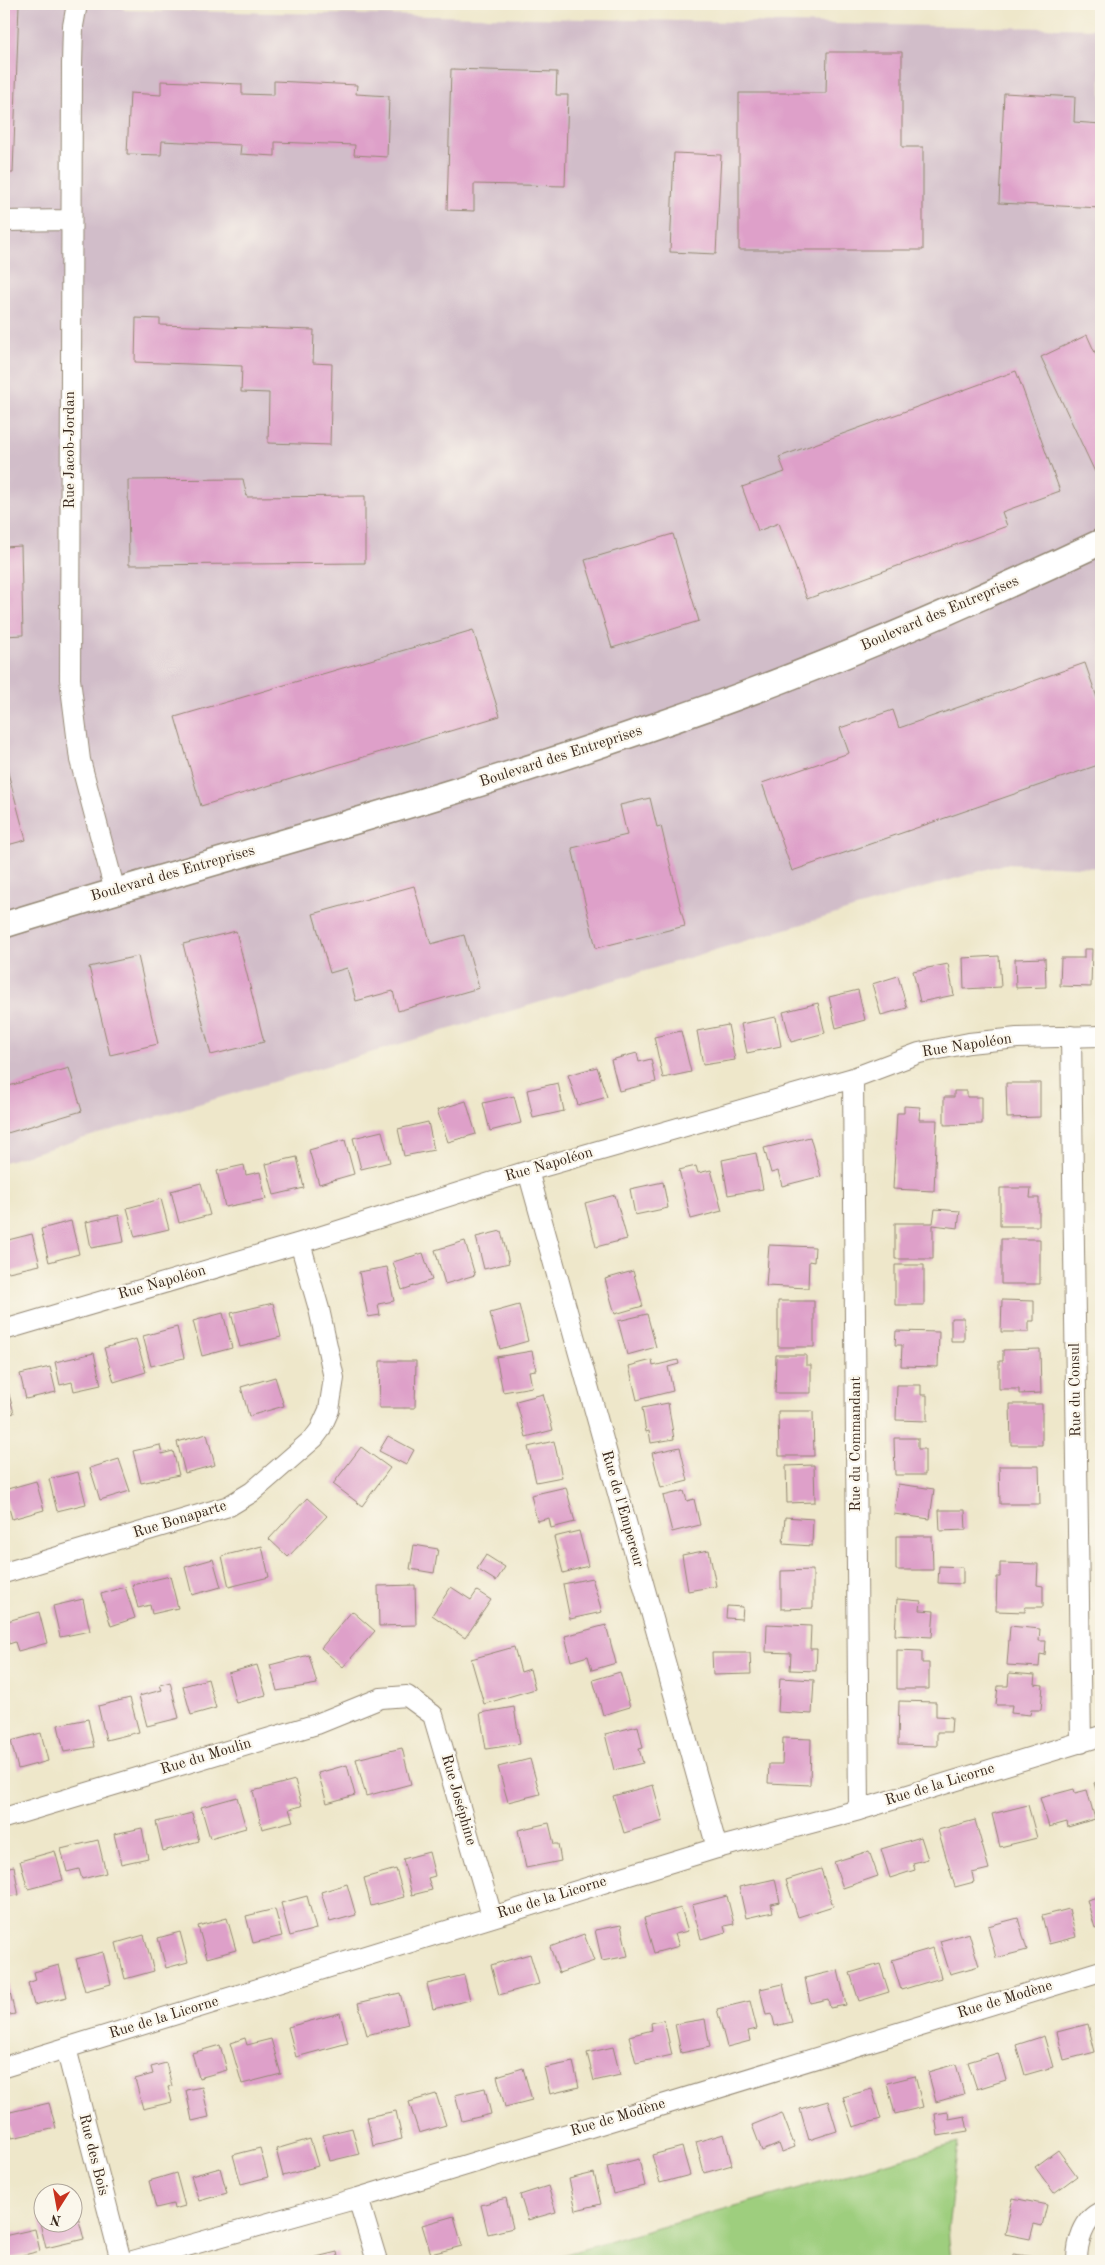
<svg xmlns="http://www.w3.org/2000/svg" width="1105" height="2265" viewBox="0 0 1105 2265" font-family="'Old Standard TT',serif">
<rect width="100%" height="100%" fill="#fbf7ec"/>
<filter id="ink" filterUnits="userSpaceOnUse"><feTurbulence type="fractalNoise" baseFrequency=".02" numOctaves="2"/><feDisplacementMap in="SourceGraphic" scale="10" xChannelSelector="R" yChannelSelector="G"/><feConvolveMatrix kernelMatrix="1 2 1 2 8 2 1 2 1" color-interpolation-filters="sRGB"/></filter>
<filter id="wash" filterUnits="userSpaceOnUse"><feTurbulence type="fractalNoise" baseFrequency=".0096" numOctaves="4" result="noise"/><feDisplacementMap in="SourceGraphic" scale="20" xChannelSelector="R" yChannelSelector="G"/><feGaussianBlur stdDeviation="1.12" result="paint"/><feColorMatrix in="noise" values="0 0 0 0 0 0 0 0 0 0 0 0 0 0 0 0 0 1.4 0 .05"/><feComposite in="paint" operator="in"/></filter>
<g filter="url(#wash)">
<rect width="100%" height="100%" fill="#eee7ca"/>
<path fill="#d1bdc9" d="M4 4H117L125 10 1101 29V868L1004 864 4 1162Z"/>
<path fill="#9ece7e" stroke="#6c7c4e" d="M958 2143 948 2229 951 2261H541Z"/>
<g id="blocks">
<path fill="#dea0c9" d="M4 4H19L13 173H4Z
M827 52H902V147H923V250H739V93H826Z
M451 69 557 72 556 95H568L565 186 474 184V211L447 210Z
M161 81 242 84V94L274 95V81L357 85 356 94 389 96 387 157 354 155 355 145 275 142V156L240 154 241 145 162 141 161 155 127 154 130 93 161 95Z
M1004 93 1075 97 1074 122 1101 124V208L999 203Z
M674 153 721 155 716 254 670 252Z
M136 318 160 319V325L314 330 313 363 332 364 330 445 268 443 269 393 241 392 242 366 135 362Z
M1087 335 1101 366V469L1095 472 1041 357Z
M1016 371 1060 491 1002 512 1007 526 807 599 779 523 758 531 742 487 785 472 779 457Z
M243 479 247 497 365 496V563L129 565 128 480Z
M673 534 699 621 612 648 585 560Z
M21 546 23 635 4 636V547Z
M473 630 500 716 201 806 175 717Z
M1085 663 1101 709V764L792 871 762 783 849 753 840 728 893 710 899 728Z
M4 758 26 840 4 846Z
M650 798 657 827 661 826 685 926 596 948 572 848 627 835 620 805Z
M414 886 431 944 464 935 479 988 398 1011 393 991 356 1001 347 968 330 973 313 914Z
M236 931 264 1042 211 1055 183 944Z
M1084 949H1092L1091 987 1060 986 1061 958H1084Z
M138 956 158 1044 110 1055 89 967Z
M999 956 1001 987 964 989 963 958Z
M1045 958 1046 987 1016 988 1015 959Z
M948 964 954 995 920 1002 913 971Z
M898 976 907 1008 881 1015 872 984Z
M858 990 865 1020 836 1028 829 997Z
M818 1003 825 1033 791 1042 783 1012Z
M776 1017 781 1046 747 1053 741 1024Z
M728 1025 735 1060 703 1065 697 1031Z
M681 1031 691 1072 663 1078 654 1037Z
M637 1053 639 1062 651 1059 656 1082 619 1091 611 1060Z
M597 1067 607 1097 578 1105 568 1075Z
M69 1068 82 1111 4 1134V1069L9 1086Z
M558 1083 564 1111 533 1118 527 1090Z
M1006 1083H1040V1117L1007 1118Z
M954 1091H967V1097H982V1124L944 1125V1097H954Z
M514 1096 521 1123 490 1131 483 1103Z
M466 1101 476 1134 448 1142 437 1110Z
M904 1106 920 1107 919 1120H937L934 1191 893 1189 897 1113H904Z
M428 1122 434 1150 404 1156 398 1129Z
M382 1131 390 1162 361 1169 353 1138Z
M810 1137 821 1176 782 1186 778 1171 771 1173 764 1148Z
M345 1140 354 1174 319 1184 309 1150Z
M756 1153 763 1189 728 1195 722 1160Z
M297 1157 304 1188 274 1195 266 1164Z
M244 1165 246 1175 260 1172 266 1199 225 1207 217 1171Z
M696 1166 698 1173 711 1170 722 1211 691 1219 679 1170Z
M663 1182 668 1208 635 1215 630 1189Z
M201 1183 210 1215 179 1223 171 1191Z
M1000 1188H1031L1030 1198H1039V1226H1000Z
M615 1195 627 1239 596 1247 585 1203Z
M161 1199 169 1229 135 1237 127 1208Z
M935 1209 960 1211 958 1228 933 1225V1259H895V1223H933Z
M119 1215 124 1242 91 1248 86 1222Z
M71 1221 79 1254 49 1262 41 1229Z
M501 1231 509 1263 484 1269 476 1237Z
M32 1234 40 1265 4 1273V1241Z
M1001 1239H1040V1284H1001Z
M465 1241 475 1275 445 1284 435 1250Z
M769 1245 815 1247 814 1262 809 1261 808 1288 766 1286Z
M423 1253 432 1280 402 1290 393 1262Z
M895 1265H924V1305H895Z
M387 1267 394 1301 378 1304 380 1315 368 1317 359 1272Z
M633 1271 643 1306 615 1314 605 1279Z
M1002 1300 1034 1301V1321H1029V1332H1001Z
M778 1301H814V1347H778Z
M273 1303 281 1337 240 1347 231 1313Z
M519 1305 528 1341 500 1349 490 1313Z
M223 1313 232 1348 202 1356 193 1321Z
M647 1314 656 1347 627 1355 618 1321Z
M951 1318H964V1341H951Z
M177 1327 184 1358 151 1366 143 1336Z
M896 1331 939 1332 938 1367 901 1366 902 1345H895Z
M136 1339 146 1372 114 1382 104 1348Z
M1040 1349 1041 1393 1019 1394V1389H999V1361H1003V1350Z
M532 1351 536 1370 529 1371 532 1387 503 1392 496 1357Z
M94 1353 101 1385 74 1391 72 1382 60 1385 55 1362Z
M776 1355H806V1365H811V1393H775Z
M652 1360 653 1366 678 1360 679 1364 668 1367 673 1391 637 1400 629 1366Z
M380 1361H416L415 1408H379Z
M50 1367 56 1392 26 1399 20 1374Z
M275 1377 284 1406 249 1416 241 1387Z
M5 1380 14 1413 4 1416V1381Z
M897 1385H921V1395H927V1421L896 1420Z
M543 1394 553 1430 526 1437 516 1401Z
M668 1403 674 1439 651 1443 649 1431 646 1432 642 1408Z
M1010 1404H1042V1445H1011Z
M778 1411H813L814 1456H779Z
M207 1434 215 1465 185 1473 177 1442Z
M388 1436 414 1450 406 1465 379 1451Z
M894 1438H918V1449H925V1475H895Z
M554 1441 562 1477 536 1482 528 1447Z
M160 1445 162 1454 173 1451 179 1475 141 1483 133 1451Z
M361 1447 390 1468 362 1506 333 1484Z
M680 1447 688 1481 661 1488 652 1453Z
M119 1459 130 1491 100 1500 90 1468Z
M814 1465 815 1502 787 1503 786 1466Z
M999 1466H1039L1040 1504H1000Z
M78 1472 86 1504 57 1511 49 1479Z
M36 1481 44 1510 12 1519 4 1490Z
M898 1484 934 1489 930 1519 894 1514Z
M566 1487 575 1522 551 1528 549 1518 537 1521 531 1495Z
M684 1491 687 1501 694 1499 700 1525 672 1532 663 1496Z
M307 1498 327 1516 288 1557 269 1539Z
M939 1510H965L966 1530 940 1531Z
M785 1517 813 1519 812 1546 783 1544Z
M579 1531 588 1566 563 1573 554 1537Z
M896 1536H932L933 1570H896Z
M414 1545 438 1549 434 1573 410 1569Z
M262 1546 269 1577 229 1587 222 1556Z
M709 1550 716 1586 688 1591 682 1555Z
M486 1555 505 1567 496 1581 477 1569Z
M213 1559 221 1587 192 1595 185 1567Z
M1000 1563 1038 1564 1037 1585 1043 1586V1607H1025V1612L996 1611 997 1577H1000Z
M939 1566 963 1567V1584L938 1583Z
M813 1570V1608L781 1609V1571Z
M170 1576 178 1608 152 1614 150 1605 138 1608 132 1585Z
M592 1578 602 1612 570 1619 563 1584Z
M415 1585 416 1625 379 1626 378 1586Z
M125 1587 135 1618 111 1626 101 1594Z
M451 1587 471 1600 477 1591 491 1600 465 1638 432 1615Z
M83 1599 90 1631 60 1637 53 1606Z
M897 1599 921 1601 920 1610 934 1611 932 1637 895 1635Z
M727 1606 743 1607 742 1619 726 1618Z
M352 1611 375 1631 343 1667 321 1648Z
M39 1612 47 1643 18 1651 15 1642 9 1644 4 1622Z
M767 1624 811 1626 810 1649H817L816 1671 790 1670 791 1653 766 1652Z
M606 1625 616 1663 592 1670 588 1656 571 1661 565 1636Z
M1010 1626 1040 1629 1039 1641H1046L1045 1655 1040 1654 1039 1667 1007 1665Z
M514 1647 521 1672 530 1669 535 1689 484 1704 471 1659Z
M897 1650 922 1651V1663H929V1689H897Z
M712 1653H750L751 1674 713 1675Z
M309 1655 317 1684 277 1691 270 1665Z
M257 1665 266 1695 236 1703 228 1673Z
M620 1672 630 1707 603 1715 593 1680Z
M1009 1673 1035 1675 1034 1684 1043 1685 1041 1710H1031L1030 1715 1011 1713 1012 1705H996L998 1686H1008Z
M780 1678 814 1680 812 1714 778 1712Z
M208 1679 216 1708 191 1715 183 1686Z
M170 1682 179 1718 147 1726 139 1696 162 1690 160 1685Z
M130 1698 139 1732 106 1740 98 1706Z
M899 1701 936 1702V1716L952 1717 951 1732H937V1746L898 1745Z
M514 1707 520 1744 486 1749 480 1713Z
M88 1719 94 1747 64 1752 58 1725Z
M638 1726 643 1748 639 1749 643 1763 614 1770 605 1734Z
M41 1733 48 1761 18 1769 11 1741Z
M783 1738 811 1739 810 1785 768 1783 769 1764H782Z
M402 1748 411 1784 366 1796 356 1759Z
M530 1759 540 1794 508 1802 498 1767Z
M347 1765 355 1795 327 1803 318 1773Z
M295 1780 302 1806 289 1809 293 1821 262 1829 253 1791Z
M1101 1781V1806L1094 1783Z
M653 1785 663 1821 624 1833 613 1796Z
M1074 1789 1075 1793 1087 1790 1095 1819 1068 1827 1067 1822 1049 1827 1040 1798Z
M237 1797 246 1828 210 1838 201 1807Z
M1028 1805 1037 1838 1000 1847 992 1814Z
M192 1813 199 1841 163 1851 156 1822Z
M975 1820 989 1869 972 1873 974 1882 955 1887 938 1830Z
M549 1823 554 1844H558L561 1861 526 1868 518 1830Z
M142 1828 148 1858 121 1864 114 1834Z
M921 1837 928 1859 913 1863 915 1870 890 1878 881 1849Z
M98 1840 106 1873 82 1879 79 1869 67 1872 61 1849Z
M55 1851 63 1880 28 1889 20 1861Z
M869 1851 878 1876 843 1888 834 1862Z
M429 1852 435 1876 428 1878 432 1890 412 1895 403 1859Z
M14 1866 19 1895 4 1897V1868Z
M396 1869 404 1897 371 1906 364 1878Z
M821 1869 833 1906 798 1917 786 1880Z
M775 1879 780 1902 771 1904 773 1912 746 1918 739 1887Z
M347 1884 356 1915 330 1922 321 1892Z
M307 1896 316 1929 290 1936 281 1903Z
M727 1896 734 1924 724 1926 726 1932 701 1939 692 1905Z
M1101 1896V1926L1095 1928 1087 1900Z
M681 1908 688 1931 675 1934 679 1946 654 1953 644 1918Z
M275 1909 282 1936 253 1943 246 1916Z
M1069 1909 1076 1937 1049 1944 1042 1916Z
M227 1918 236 1950 207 1958 198 1926Z
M1018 1918 1027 1950 996 1958 988 1926Z
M621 1925 628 1956 602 1961 595 1930Z
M180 1932 188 1962 166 1968 158 1938Z
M969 1933 979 1966 950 1974 940 1941Z
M584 1934 594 1961 559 1973 550 1947Z
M144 1935 154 1971 125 1979 116 1943Z
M933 1948 941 1978 901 1990 892 1960Z
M103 1952 111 1984 85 1991 76 1959Z
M530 1954 539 1984 499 1995 491 1965Z
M880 1964 889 1992 859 2001 850 1973Z
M59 1965 67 1997 34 2005 28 1983 36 1980 34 1972Z
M838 1970 846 2005 830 2008 828 1999 810 2003 805 1978Z
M464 1975 470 2000 433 2009 427 1984Z
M4 1979H7L15 2014 4 2016Z
M783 1984 792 2022 775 2026 772 2014 766 2015 760 1989Z
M400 1993 408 2024 367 2035 358 2003Z
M750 2001 757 2029 748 2031 750 2041 727 2047 717 2009Z
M340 2013 348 2043 296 2057 288 2027Z
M705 2019 710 2047 681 2053 675 2024Z
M664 2020 672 2055 636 2063 629 2036 652 2030 651 2023Z
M1088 2024 1095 2052 1064 2060 1057 2032Z
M1044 2036 1053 2067 1025 2075 1016 2045Z
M245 2038 247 2045 271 2039 281 2074 242 2084 230 2043Z
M220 2045 227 2070 199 2078 192 2053Z
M613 2047 620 2075 594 2081 587 2053Z
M998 2053 1006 2080 977 2089 968 2062Z
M573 2062 579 2087 550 2094 544 2068Z
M166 2063 172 2086 168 2087 172 2102 143 2109 135 2079 153 2074 151 2067Z
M956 2064 964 2094 936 2102 928 2072Z
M523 2068 532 2100 505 2107 497 2076Z
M915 2076 923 2107 895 2114 887 2083Z
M202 2087 209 2117 192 2121 186 2090Z
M485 2088 491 2114 462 2121 455 2095Z
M872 2089 881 2119 853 2127 843 2097Z
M436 2094 446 2125 419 2133 409 2102Z
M828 2101 837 2131 809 2140 800 2109Z
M49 2103 56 2128 12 2138 6 2113Z
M396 2111 402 2139 373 2146 367 2117Z
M948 2112 949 2119 965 2116 968 2131 938 2136 935 2114Z
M782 2113 795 2147 782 2152 779 2144 762 2151 752 2125Z
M352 2128 359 2154 330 2161 323 2135Z
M724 2134 732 2165 704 2173 696 2142Z
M310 2139 318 2166 283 2176 276 2149Z
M682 2147 690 2175 660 2183 652 2155Z
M260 2148 268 2177 241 2184 233 2155Z
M1058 2150 1077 2176 1054 2193 1035 2167Z
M639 2159 645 2186 613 2194 607 2167Z
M220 2168 227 2193 199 2201 191 2176Z
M176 2173 185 2206 174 2209 173 2204 156 2208 149 2181Z
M594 2173 601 2204 576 2210 569 2179Z
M548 2186 556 2212 528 2220 520 2195Z
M506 2198 513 2228 488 2234 481 2205Z
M1013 2198 1047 2205 1042 2226 1034 2224 1030 2239 1005 2234Z
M76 2210 84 2239 46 2248 39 2219 42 2218V2222H72V2211Z
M454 2216 462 2246 431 2254 422 2225Z
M35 2229 40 2251 8 2259 4 2236Z
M337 2252 339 2261H305L304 2260Z
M1013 2254 1043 2258 1042 2261H1012Z"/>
</g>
</g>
<g filter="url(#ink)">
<use href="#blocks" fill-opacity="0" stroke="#948874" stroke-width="1"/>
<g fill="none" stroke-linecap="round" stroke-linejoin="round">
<defs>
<path id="minor" d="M77 4 73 26 72 64 70 679 80 760 115 891
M4 221 70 220
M1071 1036 1081 1743
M853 1078 859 1810
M528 1171 717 1848
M4 1330 300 1243 528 1171 853 1078 919 1053 969 1043 1017 1038 1101 1036
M4 1573 229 1506 252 1492 314 1438 320 1430 329 1410 334 1378 319 1309 300 1243
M4 1818 317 1724 381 1698 407 1696 433 1715 492 1916
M66 2048 121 2261
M4 2067 717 1848 859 1810 1101 1736
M358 2198 377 2261
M133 2261 358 2198 1101 1971
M1077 2261C1077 2244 1083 2219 1101 2212"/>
<path id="tertiary" d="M4 925C222 858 443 800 658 725 810 674 957 610 1101 542"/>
</defs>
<use href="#minor" stroke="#948874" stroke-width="22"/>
<use href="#tertiary" stroke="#948874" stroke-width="28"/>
<use href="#minor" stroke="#fff" stroke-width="20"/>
<use href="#tertiary" stroke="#fff" stroke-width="25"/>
</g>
</g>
<g text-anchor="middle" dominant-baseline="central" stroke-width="4.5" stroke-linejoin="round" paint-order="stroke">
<g font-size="15" fill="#3b2a1e" stroke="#fbf7ec">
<text transform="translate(70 450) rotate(-90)">Rue Jacob-Jordan</text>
<text transform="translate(940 614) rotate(-23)">Boulevard des Entreprises</text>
<text transform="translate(561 757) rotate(-18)">Boulevard des Entreprises</text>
<text transform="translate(173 874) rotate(-16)">Boulevard des Entreprises</text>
<text transform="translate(967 1046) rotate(-9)">Rue Napoléon</text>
<text transform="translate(549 1165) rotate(-16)">Rue Napoléon</text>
<text transform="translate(162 1283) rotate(-16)">Rue Napoléon</text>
<text transform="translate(1076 1390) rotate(-91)">Rue du Consul</text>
<text transform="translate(856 1444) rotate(-90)">Rue du Commandant</text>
<text transform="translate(622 1509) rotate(74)">Rue de l'Empereur</text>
<text transform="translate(180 1520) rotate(-17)">Rue Bonaparte</text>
<text transform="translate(206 1757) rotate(-17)">Rue du Moulin</text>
<text transform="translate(940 1785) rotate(-17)">Rue de la Licorne</text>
<text transform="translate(458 1800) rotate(74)">Rue Joséphine</text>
<text transform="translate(552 1898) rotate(-17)">Rue de la Licorne</text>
<text transform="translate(1005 2000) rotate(-17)">Rue de Modène</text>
<text transform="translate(164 2018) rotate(-17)">Rue de la Licorne</text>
<text transform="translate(618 2118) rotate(-17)">Rue de Modène</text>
<text transform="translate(93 2155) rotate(76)">Rue des Bois</text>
</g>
</g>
<rect width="1105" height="2265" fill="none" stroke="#fbf7ec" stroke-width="20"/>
<g transform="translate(58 2208) rotate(191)"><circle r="24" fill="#fbf7ec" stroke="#aea59a"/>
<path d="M0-4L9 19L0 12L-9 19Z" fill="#c8321e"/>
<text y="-8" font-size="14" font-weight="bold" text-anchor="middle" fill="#3b2a1e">N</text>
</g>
</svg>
